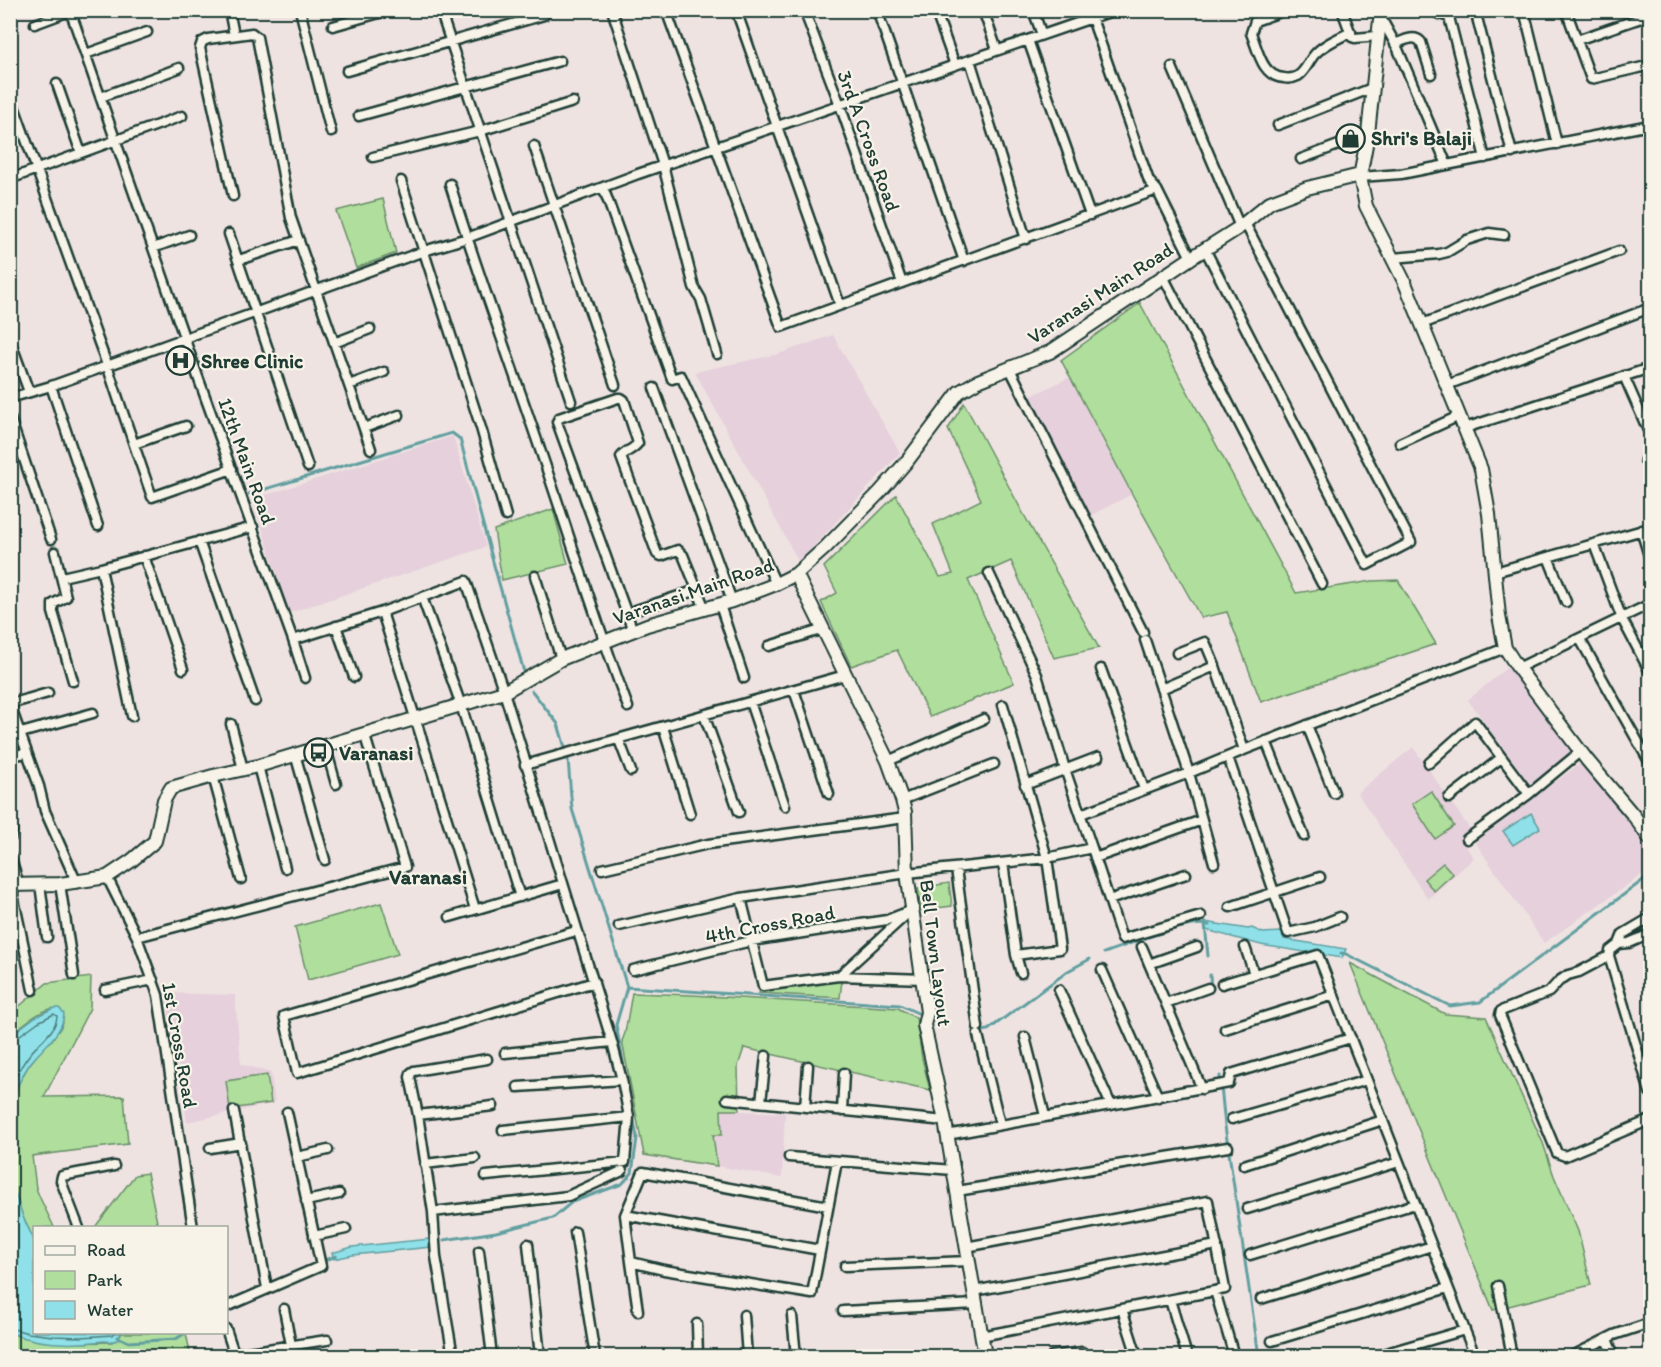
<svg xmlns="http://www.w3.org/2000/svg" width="1661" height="1367" viewBox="0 0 1661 1367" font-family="Itim,sans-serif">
<rect width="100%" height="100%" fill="#efe3e2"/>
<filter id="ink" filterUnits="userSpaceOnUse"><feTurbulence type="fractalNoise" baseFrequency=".0167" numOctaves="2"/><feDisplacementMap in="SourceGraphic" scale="12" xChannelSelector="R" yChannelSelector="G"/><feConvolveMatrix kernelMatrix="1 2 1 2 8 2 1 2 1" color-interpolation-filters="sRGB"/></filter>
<g filter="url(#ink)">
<path fill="#e5d0db" d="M833 335 900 453 799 562 695 372 778 354Z
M1070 377 1132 494 1088 517 1025 399Z
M453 436 486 547 289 613 253 499Z
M1509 666 1578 751 1531 786 1468 700Z
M1413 747 1472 832 1461 839 1474 858 1428 899 1357 793Z
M1582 762 1646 843 1650 851V869L1544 943 1475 842Z
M166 993 235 995 241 1064 271 1073 275 1103 187 1122Z
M721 1110 785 1113 782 1178 717 1166 713 1135Z"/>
<path fill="#b0de9d" stroke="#688e68" stroke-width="1.5" d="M383 199 396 253 356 268 336 211Z
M1140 303 1296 593 1372 581 1398 580 1436 644 1261 702 1227 612 1201 618 1132 494 1061 360Z
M964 403 1023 513 1099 648 1054 658 1011 561 968 580 1014 683 930 717 897 650 851 666 821 602 837 593 824 567 896 495 940 577 953 574 933 524 981 500 948 429Z
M553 509 568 564 502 580 494 530Z
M1431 791 1454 826 1435 839 1412 804Z
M1443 863 1453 874 1434 891 1424 879Z
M949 883 952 906 921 910 918 888Z
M381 903 398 954 308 980 295 927Z
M1350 963 1445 1014 1486 1017 1543 1143 1554 1176 1578 1231 1591 1285 1493 1310Z
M91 977 90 1008 44 1097 124 1096 128 1144 32 1156 36 1188 40 1198 54 1227 34 1228V1240L23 1217 11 1181V1105L16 1088 29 1065 45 1045 52 1040 61 1027 63 1022 61 1010C48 1003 21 1026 11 1035V1016L16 1009 47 983Z
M842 980 840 998 759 993 760 990Z
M632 993 692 995 898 1008 916 1018 922 1058 930 1090 744 1048 738 1066 739 1110H721L722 1135H713L717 1166 644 1155 622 1041 625 1033Z
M267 1075 271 1103 230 1109 226 1081Z
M147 1173 158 1227H95L135 1175Z
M10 1333 26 1338 66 1343 112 1342 121 1335V1333H186L190 1352 148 1356H11Z"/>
<path fill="#8fe0e8" stroke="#629fa0" stroke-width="1.5" d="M1531 813 1540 828 1513 845 1503 831Z
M1205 922 1248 929 1252 928 1263 933 1281 932 1284 939 1346 949 1342 958 1261 945 1206 930Z
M54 1008H59L64 1014C62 1036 41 1048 29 1065 21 1077 15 1091 11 1105V1035L35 1017Z
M11 1181 23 1217 34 1240V1332L121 1333 118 1340C113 1342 109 1341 104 1341 74 1345 39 1345 11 1333Z
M429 1239 431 1247 353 1255 334 1259 332 1253 352 1247Z"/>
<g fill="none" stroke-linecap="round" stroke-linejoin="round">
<path stroke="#4c7e7c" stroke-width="1.5" d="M10 1039 16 1038 38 1022 54 1014 57 1016C56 1032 40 1041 30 1054 22 1064 16 1075 10 1087
M10 1328 28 1333 53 1336 81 1337 113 1335 115 1332"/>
<path stroke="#629fa0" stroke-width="3" d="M249 494 452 433 460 439 495 569 524 672
M532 691 558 724 566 751
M568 759 572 809 627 987
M1205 924 1208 956
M1104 953C1128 945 1187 920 1209 925
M1341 953 1346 954 1450 1006 1480 1002 1650 875
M1210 975 1211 989
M983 1031 988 1030 1068 971 1090 959
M1220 1076 1225 1126 1259 1356
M627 1083 616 1025 627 987 900 1005 922 1015
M444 1240 496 1232 553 1218 572 1202 622 1184 632 1173 637 1138 633 1116
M323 1261 336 1256
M227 1301 294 1273
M118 1337 129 1342 176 1339 187 1332"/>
<defs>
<path id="street" d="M70 10 198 377 293 640 382 612 466 581 504 692 612 1042 622 1080 629 1117 625 1162 486 1176
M229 10 234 35
M300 10 331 132
M440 10 571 401
M612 10 663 165 694 287 701 299 717 354
M666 10 781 327 1157 190
M736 10 840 305
M804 10 840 105 902 283
M877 10 964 261
M935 10 955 65
M983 10 997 50
M1033 10 1042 35
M1089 10 1149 181 1157 190 1191 258
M1286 10 1255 21 1251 33C1258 50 1262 77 1284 78 1289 79 1294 78 1298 76 1306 71 1309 60 1315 54 1324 44 1339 38 1351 32
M1342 10 1352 37 1355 38 1378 36
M1436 10 1437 13 1449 17 1485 158
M1475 10 1512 153
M1524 10 1557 144
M1566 10 1591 79 1647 66
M1381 18 1397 47 1447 165
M35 24 70 11
M333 26 390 10
M1028 40 1090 215
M1577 40 1644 17
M1395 44C1403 41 1414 34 1421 42L1431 74
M86 54 147 32
M970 60 1026 239
M1172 67 1240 227
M347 71 544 15
M57 84 81 153
M10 95 107 365 120 404 152 497 232 469
M101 97 179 68
M359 116 560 61
M1278 125 1372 88
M534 146 615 385
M373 157 480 131 573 102
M1301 159 1368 134
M1360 177 1401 174 1650 125
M10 179 182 116
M401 181 481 428 506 516
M450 184C482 287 520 388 554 491 578 563 601 635 628 707
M603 187 672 379 681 376 776 584
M233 196 200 48 202 42 208 39 252 33 257 37 291 218 371 449
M229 234 308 467
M153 248 189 235
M1205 249 1367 565 1411 542 1245 223
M1393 258 1439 254 1447 252 1467 240 1489 233 1504 235
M239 260 299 240
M1163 276 1322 584
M1422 324 1619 251
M10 340 29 392
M334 343 370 329
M1010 369 1143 632
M1624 376 1650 435
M349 385 384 372
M1447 385 1650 308
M51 386 98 526
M654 388 732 601
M10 398 51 386 257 312 424 251 467 238 638 174 1115 10
M10 418 51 539
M364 428 399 415
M1465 428 1650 368
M1400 443 1459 416
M134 444 186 426
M1645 460 1650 458
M1641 530 1650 559
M199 541 255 701
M1594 544 1622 619 1650 672
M55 552 66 597 53 604V612L73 681
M144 556 183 669
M1548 557 1566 602
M101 568 132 716
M1495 572 1650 528
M535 576 561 659
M62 577 101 568 253 527
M422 597 461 705 520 897
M720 605 744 678
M382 612 475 909
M627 613 697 590
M336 626 354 677
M633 631 557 422 559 418 618 398H621L624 400 638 443C633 450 625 451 621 457L657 554 661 556 678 550 683 555 705 609
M10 634 12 638
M1580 639 1650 763
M293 640 305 678
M1145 640 1189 773 1214 863
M769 646 824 629
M1215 666 1244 750
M1518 668 1650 604
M1101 669 1144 789
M1161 689 1215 666 1205 642 1177 653
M794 690 829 794
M750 702 785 806
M10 704 48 693
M10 705 39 786 45 811 77 883
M1003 705 1047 858 1060 949 1016 955 1003 863
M704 715 739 812
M231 724 243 769
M1307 725 1334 793
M663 727 690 814
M21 733 93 713
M619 740 631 771
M1266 741 1304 836
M325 745 336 784
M295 754 325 860
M10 756 26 753
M1228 757 1288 933 1315 927 1340 917
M888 761 984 719
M1429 763 1475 722 1529 794 1581 751
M525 765 845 675
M258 766 285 868
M213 776 241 879
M1025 785 1098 757
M1449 798 1501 758
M902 800 994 764
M1081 814 1189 773 1244 750 1505 648
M10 826 12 831 10 839
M1467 839 1529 794
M1092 848 1122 939 1201 916
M10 856 19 885
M1095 858 1202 820
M602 869 708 844 905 818
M956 869 978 1027
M107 877 137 937 158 995 193 1228
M40 884 47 937
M60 884 74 975
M11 885 33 990
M741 898 763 986 839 976 906 915
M1109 900 1186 874
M1230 907 1320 877
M450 917 563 884
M1650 918 1623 934 1619 944 1610 951 1609 956 1650 1092
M619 926 741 898 907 873 1047 858 1092 848 1065 769 1037 675 989 573
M576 931 284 1016 297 1073 594 982
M137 937 405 867 364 733
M1619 944 1629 943 1650 934
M1142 947 1202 1089
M1245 947 1254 974
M1016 955 1021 973
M1609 956 1579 972 1568 975 1559 981 1549 992 1501 1011 1500 1015 1557 1153 1565 1156 1650 1120
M1149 964 1197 947
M633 970 751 941 887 920 912 910
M1102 970 1158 1097
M839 976 923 979
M1222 984 1318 955 1475 1356
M105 990 153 980
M1059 990 1111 1105
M1166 1003 1208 988
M1225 1029 1334 995
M978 1035 1000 1124
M1025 1037 1045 1116
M505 1053 612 1042
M518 1087 622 1080
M727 1099 945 1121
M761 1102 766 1056
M805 1107 808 1066
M234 1111 267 1288
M842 1111 844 1073
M418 1115 493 1106
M1232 1119 1367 1080
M503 1130 629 1117
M947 1135 1229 1083 1231 1074 1351 1038
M210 1148 241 1143
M297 1157 328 1150
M789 1157 953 1170
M425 1164 475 1158
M1244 1165 1383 1120
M957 1191 1228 1147
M306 1201 339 1194
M828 1206 643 1172 625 1215 631 1262 664 1270 812 1294 837 1161
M1247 1209 1399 1162
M433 1212 568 1196 622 1171
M625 1215 820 1250
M79 1228 61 1181 62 1176 114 1166
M575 1232 595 1356
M314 1236 346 1229
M528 1244 540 1356
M966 1247 1208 1201 1225 1289 981 1336
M479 1251 492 1356
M1250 1255 1415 1204
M631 1262 638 1311
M845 1266 969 1261
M1498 1286 1512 1356
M974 1291 1217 1245
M1215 1291 1234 1356
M1261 1299 1432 1246
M1170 1300 1187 1356
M226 1307 321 1266 287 1112
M284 1309 291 1345
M1122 1309 1137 1356
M843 1311 976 1304
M744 1315 747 1356
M792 1316 796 1356
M697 1324 698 1356
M226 1329 235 1356
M1607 1339 1614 1356
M1272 1341 1448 1288
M234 1354 327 1340
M453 1356 436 1257 433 1212 418 1115 410 1077 411 1073 414 1071 487 1059
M956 1356 984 1354
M1052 1356 1082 1352 1084 1356
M1376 1356 1465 1330
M1572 1356 1614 1335 1650 1323"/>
<path id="secondary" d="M1381 10 1368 134 1360 177 1366 206 1405 283 1481 469 1489 514 1499 616 1505 648 1518 668 1587 760 1634 816 1650 839
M796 574 888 761 902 800 905 812 907 873 927 1012 924 1025 945 1121 985 1356
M10 885 60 884 107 877 131 861 155 841 164 800 171 788 213 776 258 766 504 692 561 659 647 625 732 601 776 584 796 574 825 548 880 492 908 460 959 392 978 381 1050 352 1191 258 1240 227 1270 202 1307 188 1360 175"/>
</defs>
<use href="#street" stroke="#1f3d34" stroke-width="13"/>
<use href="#secondary" stroke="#1f3d34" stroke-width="16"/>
<use href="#street" stroke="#f7f3e8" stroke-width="8"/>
<use href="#secondary" stroke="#f7f3e8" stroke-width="12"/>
</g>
</g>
<defs>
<symbol id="shop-ring" viewBox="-11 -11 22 22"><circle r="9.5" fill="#f7f3e8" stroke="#1f3d34" stroke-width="1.5"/><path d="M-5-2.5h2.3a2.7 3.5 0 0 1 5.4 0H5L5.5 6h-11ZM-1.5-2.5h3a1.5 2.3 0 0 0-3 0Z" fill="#1f3d34"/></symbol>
<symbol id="hospital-ring" viewBox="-11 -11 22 22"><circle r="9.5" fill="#f7f3e8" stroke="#1f3d34" stroke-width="1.5"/><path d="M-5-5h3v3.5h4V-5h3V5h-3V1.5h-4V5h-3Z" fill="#1f3d34"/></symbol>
<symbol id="bus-ring" viewBox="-11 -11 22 22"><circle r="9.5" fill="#f7f3e8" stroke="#1f3d34" stroke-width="1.5"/><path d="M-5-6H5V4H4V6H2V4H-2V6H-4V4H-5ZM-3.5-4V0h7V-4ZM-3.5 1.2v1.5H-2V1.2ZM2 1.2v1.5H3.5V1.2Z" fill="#1f3d34"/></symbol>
</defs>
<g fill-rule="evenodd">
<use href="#shop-ring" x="1334" y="122" width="33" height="33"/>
<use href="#hospital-ring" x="164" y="344" width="33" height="33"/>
<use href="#bus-ring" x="302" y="736" width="33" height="33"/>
</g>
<g text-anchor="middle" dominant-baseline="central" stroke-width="4.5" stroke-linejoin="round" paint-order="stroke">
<g font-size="20" font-weight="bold" fill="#1f3d34" stroke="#f7f3e8" text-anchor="start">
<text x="1371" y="138">Shri's Balaji</text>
<text x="201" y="361">Shree Clinic</text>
<text x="339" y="753">Varanasi</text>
</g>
<g font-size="20" fill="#1f3d34" stroke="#f7f3e8">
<text transform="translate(869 141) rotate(70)">3rd A Cross Road</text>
<text transform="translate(1100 293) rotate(-33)">Varanasi Main Road</text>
<text transform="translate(247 461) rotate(70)">12th Main Road</text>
<text transform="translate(693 591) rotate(-19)">Varanasi Main Road</text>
<text transform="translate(770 924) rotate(-11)">4th Cross Road</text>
<text transform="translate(936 953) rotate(83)">Bell Town Layout</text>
<text transform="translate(180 1045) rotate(80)">1st Cross Road</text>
</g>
<g font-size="21" font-weight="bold" fill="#1f3d34" stroke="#f7f3e8">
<text x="428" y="876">Varanasi</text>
</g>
</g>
<rect width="1661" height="1367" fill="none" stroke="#f7f3e8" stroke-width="36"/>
<rect x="18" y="18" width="1625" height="1331" fill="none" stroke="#1f3d34" stroke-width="2" filter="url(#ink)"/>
<rect x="33" y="1226" width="195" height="108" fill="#f7f3e8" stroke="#a1aaa0" stroke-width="1.5"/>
<rect x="45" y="1246" width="30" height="9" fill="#f7f3e8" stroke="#a1aaa0" stroke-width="1.5"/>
<text x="87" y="1256" font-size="18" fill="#1f3d34">Road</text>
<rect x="45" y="1271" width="30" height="18" fill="#b0de9d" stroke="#a1aaa0" stroke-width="1.5"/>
<text x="87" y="1286" font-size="18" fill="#1f3d34">Park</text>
<rect x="45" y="1301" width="30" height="18" fill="#8fe0e8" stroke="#a1aaa0" stroke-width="1.5"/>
<text x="87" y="1316" font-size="18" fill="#1f3d34">Water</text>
</svg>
